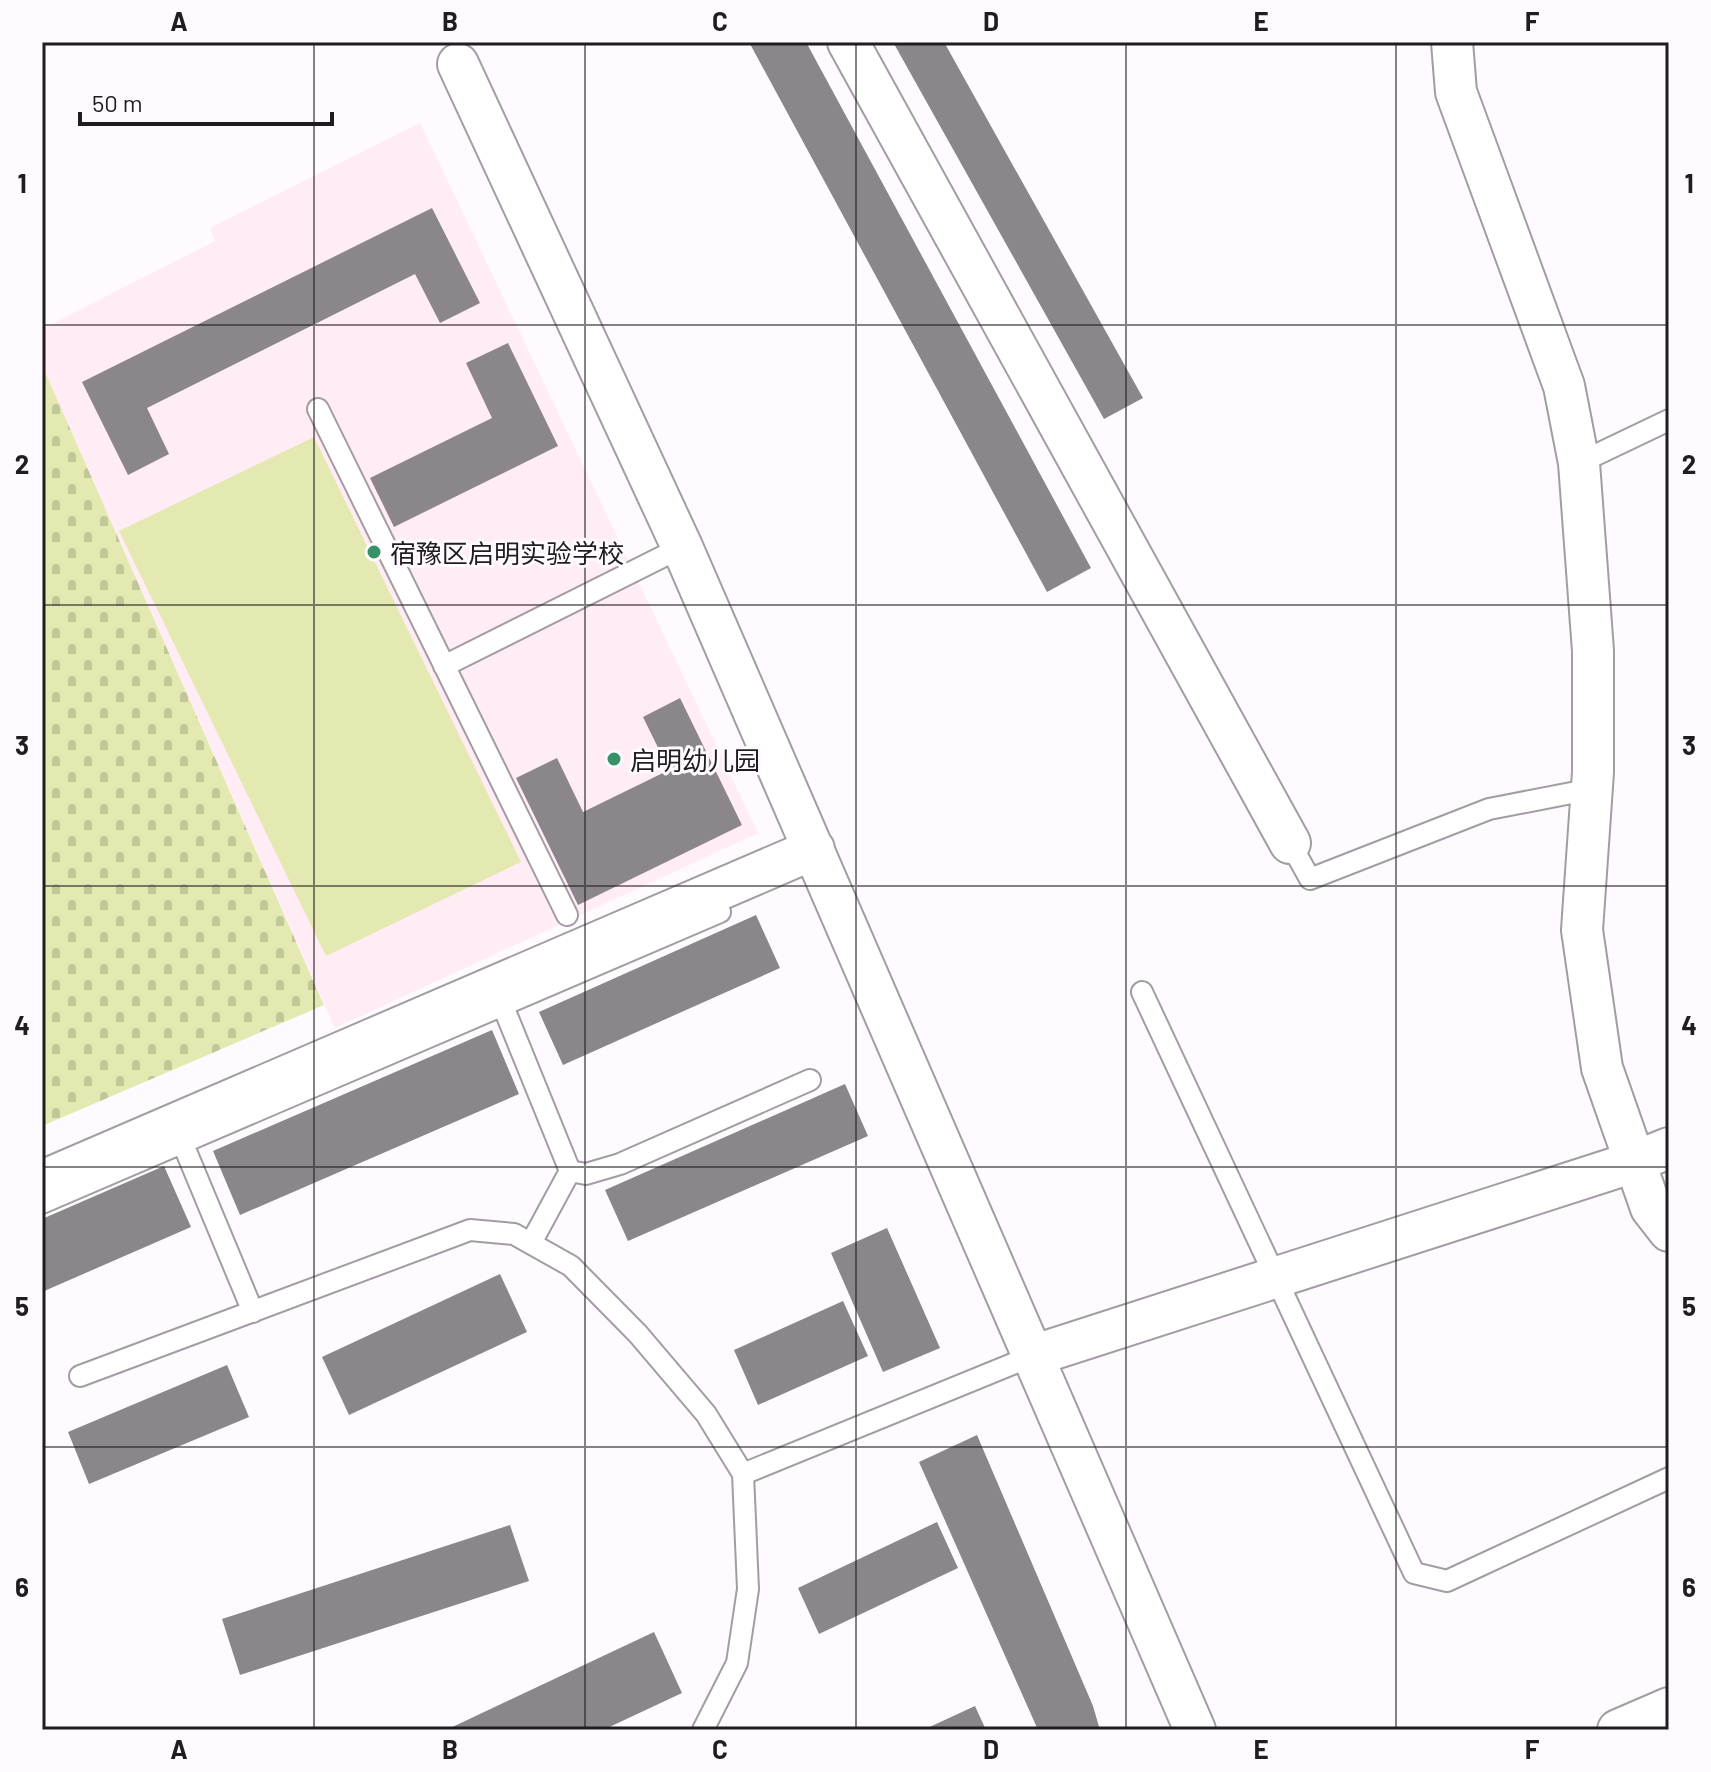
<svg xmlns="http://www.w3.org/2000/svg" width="1711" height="1772" viewBox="0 0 1711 1772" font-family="Barlow,'Noto Sans SC',sans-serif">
<defs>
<pattern id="cemetery-stones" width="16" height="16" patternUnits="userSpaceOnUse" patternTransform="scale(2)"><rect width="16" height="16" fill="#e3e9b1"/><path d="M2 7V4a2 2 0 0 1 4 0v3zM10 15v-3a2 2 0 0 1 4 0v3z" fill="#c2c798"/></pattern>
</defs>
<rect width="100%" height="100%" fill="#fefaff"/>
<path fill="#ffecf4" d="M420 123 758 833 335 1028 42 365V329L215 241 210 228Z"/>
<path fill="url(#cemetery-stones)" d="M42 365 324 1005 42 1126Z"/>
<path fill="#e3e9b1" d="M314 437 521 862 326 956 119 531Z"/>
<path fill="#8a868b" d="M749 42H806L1091 568 1047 592Z
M893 42H944L1143 398 1104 419Z
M432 208 480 303 440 323 415 274 147 408 169 454 128 475 82 382Z
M508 343 558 446 394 527 370 478 492 418 466 363Z
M680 698 742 825 578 905 516 778 557 758 583 812 669 770 643 717Z
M756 915 780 968 563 1065 539 1012Z
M492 1030 519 1094 240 1215 213 1151Z
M845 1084 868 1136 628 1241 605 1190Z
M164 1166 191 1227 42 1292V1219Z
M887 1228 940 1348 883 1372 831 1253Z
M500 1274 527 1332 349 1415 322 1357Z
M843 1301 868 1356 758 1405 734 1350Z
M227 1365 249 1417 89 1484 68 1432Z
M977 1435 1093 1706 1100 1730H1038L919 1462Z
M937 1522 958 1568 819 1634 798 1588Z
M510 1525 529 1581 240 1675 222 1619Z
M654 1632 682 1693 603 1730H446Z
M975 1706 986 1730H923Z"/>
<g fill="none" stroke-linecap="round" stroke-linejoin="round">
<defs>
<path id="lane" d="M318 409 567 915
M1579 463 1669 420
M444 666 682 547
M1290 843 1310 879 1489 809 1592 789
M1142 992 1414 1573 1447 1581 1669 1478
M503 1006 570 1171 586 1174 620 1164 810 1080
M183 1144 253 1312
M42 1203 720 912
M531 1243 570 1171
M80 1376 470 1230 514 1234 571 1266 638 1334 706 1414 743 1474 748 1589 737 1663 703 1730
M743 1474 1032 1356"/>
<path id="street" d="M848 42 1290 843
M1452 42 1456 92 1564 386 1579 463 1593 651V772L1582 930 1602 1068 1651 1208 1669 1231
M458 64 682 547 1195 1730
M42 1181 814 849
M1032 1356 1634 1162 1669 1148
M1618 1730 1669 1708"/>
</defs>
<use href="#lane" stroke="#a29da3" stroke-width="24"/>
<use href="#street" stroke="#a29da3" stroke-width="44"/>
<use href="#lane" stroke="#fff" stroke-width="20"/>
<use href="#street" stroke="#fff" stroke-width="40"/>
</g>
<path fill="none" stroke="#1f1d1f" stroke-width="2" stroke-opacity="0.55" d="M314 42V1730M585 42V1730M856 42V1730M1126 42V1730M1396 42V1730M42 325H1669M42 605H1669M42 886H1669M42 1167H1669M42 1447H1669"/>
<g fill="#379268" stroke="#fefaff" stroke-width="3">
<circle cx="374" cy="552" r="8"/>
<circle cx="614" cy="759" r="8"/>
</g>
<g text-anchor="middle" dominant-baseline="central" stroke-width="6" stroke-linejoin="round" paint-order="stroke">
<g font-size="26" fill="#1f1d1f" stroke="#fefaff" text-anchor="start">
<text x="390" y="552">宿豫区启明实验学校</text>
<text x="630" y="759">启明幼儿园</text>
</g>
</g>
<rect width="1711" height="1772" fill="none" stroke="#fefaff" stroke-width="88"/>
<path d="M80 112v12h252v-12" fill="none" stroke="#1f1d1f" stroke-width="4"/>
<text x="92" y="112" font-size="24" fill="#1f1d1f" stroke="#fefaff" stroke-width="6" paint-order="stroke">50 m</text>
<rect x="44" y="44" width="1623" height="1684" fill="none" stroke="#1f1d1f" stroke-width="3"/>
<g font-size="26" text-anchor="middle" font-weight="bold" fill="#1f1d1f">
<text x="179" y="31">A</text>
<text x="450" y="31">B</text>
<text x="720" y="31">C</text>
<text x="991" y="31">D</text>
<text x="1261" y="31">E</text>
<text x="1532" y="31">F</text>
<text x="22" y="193">1</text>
<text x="1689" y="193">1</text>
<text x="22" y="474">2</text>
<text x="1689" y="474">2</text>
<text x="22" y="755">3</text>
<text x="1689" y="755">3</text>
<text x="22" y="1035">4</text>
<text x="1689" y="1035">4</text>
<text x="22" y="1316">5</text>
<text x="1689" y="1316">5</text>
<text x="22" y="1597">6</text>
<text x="1689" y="1597">6</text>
<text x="179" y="1759">A</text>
<text x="450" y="1759">B</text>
<text x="720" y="1759">C</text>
<text x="991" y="1759">D</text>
<text x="1261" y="1759">E</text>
<text x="1532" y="1759">F</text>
</g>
</svg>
